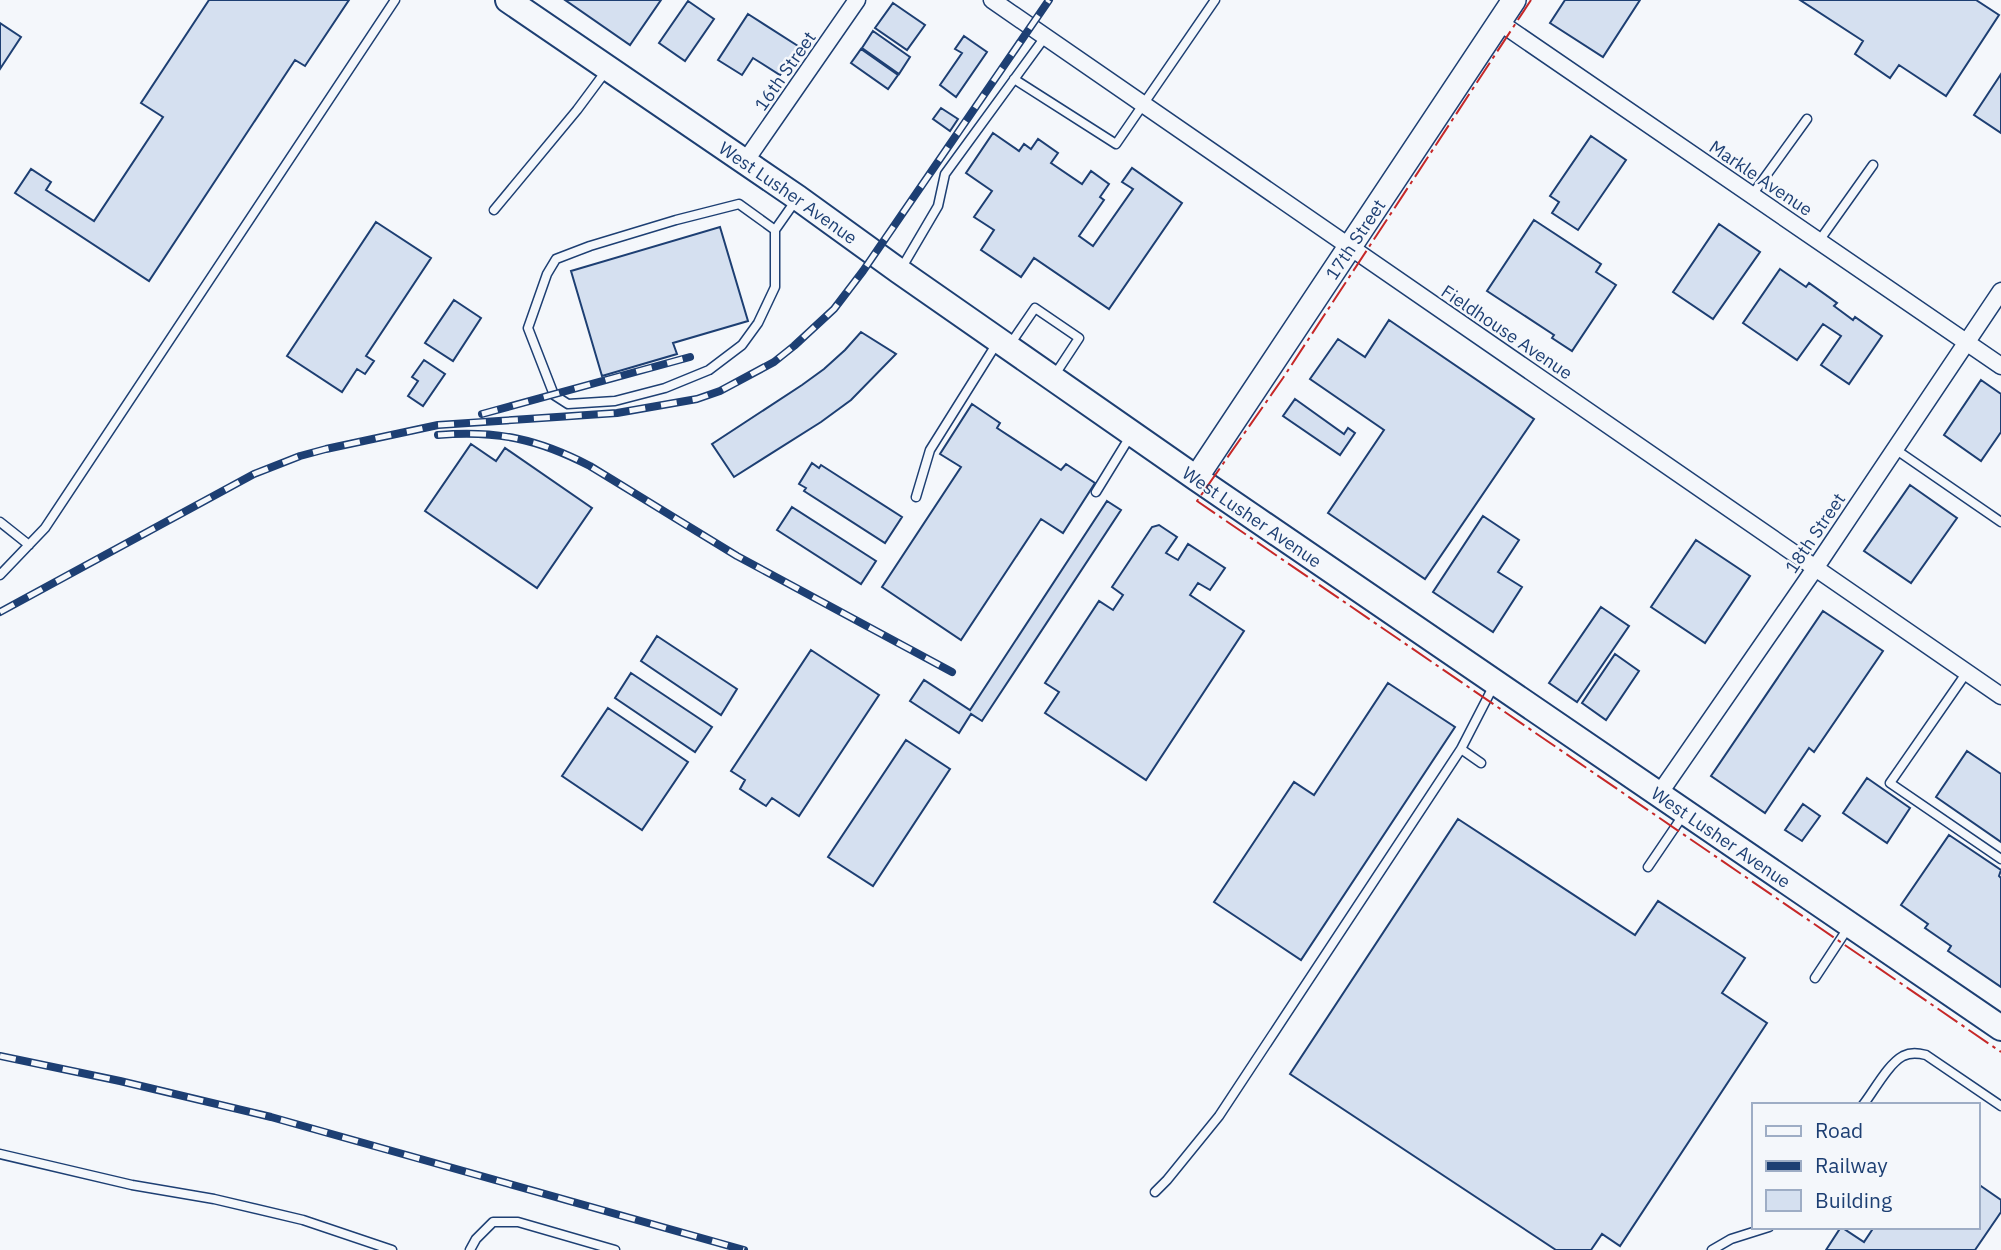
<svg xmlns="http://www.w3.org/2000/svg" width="2001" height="1250" viewBox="0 0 2001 1250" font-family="'IBM Plex Sans',sans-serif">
<rect width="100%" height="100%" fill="#f4f7fb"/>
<path fill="#d5e0f0" stroke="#1d3f73" stroke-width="2" d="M209 0H349L305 66 295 60 149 281 15 193 31 169 51 182 46 190 94 221 163 117 141 103Z
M565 0H661L630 45Z
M1565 0H1640L1603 57 1550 23Z
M1800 0H1976L1999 15 1946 96 1899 65 1890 78 1855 54 1863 41Z
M688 1 714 19 685 61 659 43Z
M893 3 925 25 907 50 875 28Z
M748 14 798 46 780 75 753 58 742 75 718 60Z
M0 23 21 37 0 69Z
M873 31 910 57 899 74 862 48Z
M964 36 987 52 956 97 940 85 962 53 955 49Z
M861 49 898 75 888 89 851 63Z
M2001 74V133L1974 115Z
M941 108 958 119 950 131 933 119Z
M993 133 1019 151 1024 144 1031 149 1038 139 1058 153 1051 163 1082 184 1091 171 1109 184 1100 197 1104 200 1079 236 1093 246 1133 189 1122 182 1132 168 1182 203 1109 309 1034 258 1021 277 981 250 994 230 974 217 992 191 966 173Z
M1591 136 1626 160 1578 230 1552 213 1559 202 1550 196Z
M1534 220 1601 264 1596 272 1616 285 1572 351 1552 338 1554 335 1487 291Z
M376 222 431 258 366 356 374 361 365 374 357 369 342 392 287 356Z
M1719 224 1760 252 1713 319 1673 292Z
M720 227 748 321 673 343 677 354 602 376 571 271Z
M1780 269 1806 287 1809 283 1837 303 1834 306 1853 320 1855 317 1882 336 1849 384 1821 365 1841 336 1823 324 1797 360 1743 323Z
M454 300 481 318 453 361 425 343Z
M1389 320 1534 419 1425 579 1328 513 1384 430 1310 379 1338 339 1365 357Z
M861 332 896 354 851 400 821 422 734 477 712 444 802 385 824 369 845 350Z
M424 360 445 374 423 406 408 396 418 381 412 377Z
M1981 380 2001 394V432L1981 461 1944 435Z
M1295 399 1344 434 1348 428 1355 433 1340 455 1283 416Z
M972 404 1000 423 997 428 1061 470 1066 464 1095 483 1063 533 1041 519 961 640 882 587 961 467 940 454Z
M471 444 496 461 505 448 592 508 537 588 425 511Z
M812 463 819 468 821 465 902 517 885 543 804 491 806 488 799 484Z
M1910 485 1957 518 1911 583 1864 551Z
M1107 501 1121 510 982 721 971 714 959 733 910 701 924 680 970 710Z
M792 507 876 561 861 584 777 530Z
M1483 516 1519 540 1498 572 1522 587 1493 632 1433 592Z
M1159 525 1177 537 1166 553 1178 560 1188 544 1225 568 1210 590 1198 583 1190 595 1244 631 1146 780 1045 713 1059 692 1045 683 1099 601 1113 610 1123 595 1112 587 1152 527Z
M1696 540 1750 576 1705 643 1651 607Z
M1601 607 1629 626 1577 702 1549 683Z
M1823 611 1883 651 1814 752 1809 748 1765 813 1711 776Z
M657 636 737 689 721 715 641 661Z
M811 650 879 695 799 816 772 798 766 806 740 789 745 780 731 771Z
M1615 654 1639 671 1606 720 1582 703Z
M631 673 712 727 695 752 615 698Z
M1388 683 1455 727 1301 960 1214 902 1294 782 1314 795Z
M608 708 688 762 642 830 562 776Z
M906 740 950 769 873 886 828 857Z
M1967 751 2001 774V842L1936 797Z
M1867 778 1910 808 1887 843 1843 813Z
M1803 804 1820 816 1802 841 1785 830Z
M1458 819 1635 935 1658 901 1745 958 1722 993 1767 1023 1620 1246 1602 1234 1591 1250H1556L1290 1074Z
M1949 835 2001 870 1999 876 2001 878V987L1948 951 1951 946 1925 928 1928 924 1901 905Z
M1978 1184 2001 1200V1212L1975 1250H1826L1841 1227 1864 1242 1874 1227H1978Z"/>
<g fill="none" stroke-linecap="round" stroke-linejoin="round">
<defs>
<path id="lane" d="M1014 79 1116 144 1215 0
M1752 195 1807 119
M494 210 577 110 606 71
M775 230V287L758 323 742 345 709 370 665 388 615 401 568 404 554 395 528 328 547 274 556 259 590 246 676 220 739 204 775 230 796 200
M1819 241 1873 165
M901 269 938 206 945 174 1045 37
M1009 346 1035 308 1079 338 1054 376
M1895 449 2001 522
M1096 492 1131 435
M916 497 930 450 997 343
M0 522 29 545
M0 575 45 528 395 0
M1967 672 1890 783 2001 859
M1461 749 1481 763
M1648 867 1684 814
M1815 978 1848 928
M1863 1105C1874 1091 1888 1064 1903 1056 1911 1052 1918 1053 1926 1055L2001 1106
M0 1154 132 1185 214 1199 303 1220 392 1250
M1155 1192 1167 1180 1219 1116 1461 749 1494 685
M470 1250 476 1239 493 1222H518L615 1250
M1712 1250 1731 1239 1769 1227"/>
<path id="street" d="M992 0 2001 696
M1499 22 2001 366
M744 163 857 0
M1659 794 1816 567 2001 291"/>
<g id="secondary">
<path id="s1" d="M1196 478 1514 0"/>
</g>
<g id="primary">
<path id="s2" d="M508 0 798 198 899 271 1196 478 2001 1028"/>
</g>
</defs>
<use href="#lane" stroke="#1d3f73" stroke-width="11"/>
<use href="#street" stroke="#1d3f73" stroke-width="19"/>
<use href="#secondary" stroke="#1d3f73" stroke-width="26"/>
<use href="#primary" stroke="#1d3f73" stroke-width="28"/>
<use href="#lane" stroke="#f4f7fb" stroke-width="8"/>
<use href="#street" stroke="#f4f7fb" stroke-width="16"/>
<use href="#secondary" stroke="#f4f7fb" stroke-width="23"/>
<use href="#primary" stroke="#f4f7fb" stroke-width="24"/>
<defs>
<path id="rail" d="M482 414 690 357
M438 435C497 430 538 439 590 466L737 556 952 672
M0 612 254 474 300 456 326 449 438 425 617 413 697 399 720 391 774 362 794 346 834 309 863 271 1049 0
M0 1056 120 1081 271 1117 744 1250"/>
</defs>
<use href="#rail" stroke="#1d3f73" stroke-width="8"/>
<use href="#rail" stroke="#f4f7fb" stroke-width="5" stroke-dasharray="16" stroke-linecap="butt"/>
<path stroke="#c62828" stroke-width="2" stroke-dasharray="24 5 3.5 5" stroke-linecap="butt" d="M1531 0 1283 378 1197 501 2001 1052"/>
</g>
<g text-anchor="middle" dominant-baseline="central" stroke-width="5" stroke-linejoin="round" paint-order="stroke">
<g font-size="18" fill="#1d3f73" stroke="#f4f7fb">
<text transform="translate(785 71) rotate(-55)">16th Street</text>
<text transform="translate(1761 178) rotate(34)">Markle Avenue</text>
<text stroke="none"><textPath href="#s2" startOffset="340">West Lusher Avenue</textPath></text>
<text stroke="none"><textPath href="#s1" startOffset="287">17th Street</textPath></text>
<text transform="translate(1507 332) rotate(34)">Fieldhouse Avenue</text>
<text stroke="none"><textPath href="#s2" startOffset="906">West Lusher Avenue</textPath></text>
<text transform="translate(1815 533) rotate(-56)">18th Street</text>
<text stroke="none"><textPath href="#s2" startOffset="1474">West Lusher Avenue</textPath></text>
</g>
</g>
<rect x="1752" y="1103" width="228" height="126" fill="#f4f7fb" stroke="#9eadc5" stroke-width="2"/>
<rect x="1766" y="1126" width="35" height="10" fill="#f4f7fb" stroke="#9eadc5" stroke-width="2"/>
<text x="1815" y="1138" font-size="21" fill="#1d3f73">Road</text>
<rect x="1766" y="1161" width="35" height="10" fill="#1d3f73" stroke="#9eadc5" stroke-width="2"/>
<text x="1815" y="1173" font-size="21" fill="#1d3f73">Railway</text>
<rect x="1766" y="1190" width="35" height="21" fill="#d5e0f0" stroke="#9eadc5" stroke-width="2"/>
<text x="1815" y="1208" font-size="21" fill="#1d3f73">Building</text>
</svg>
